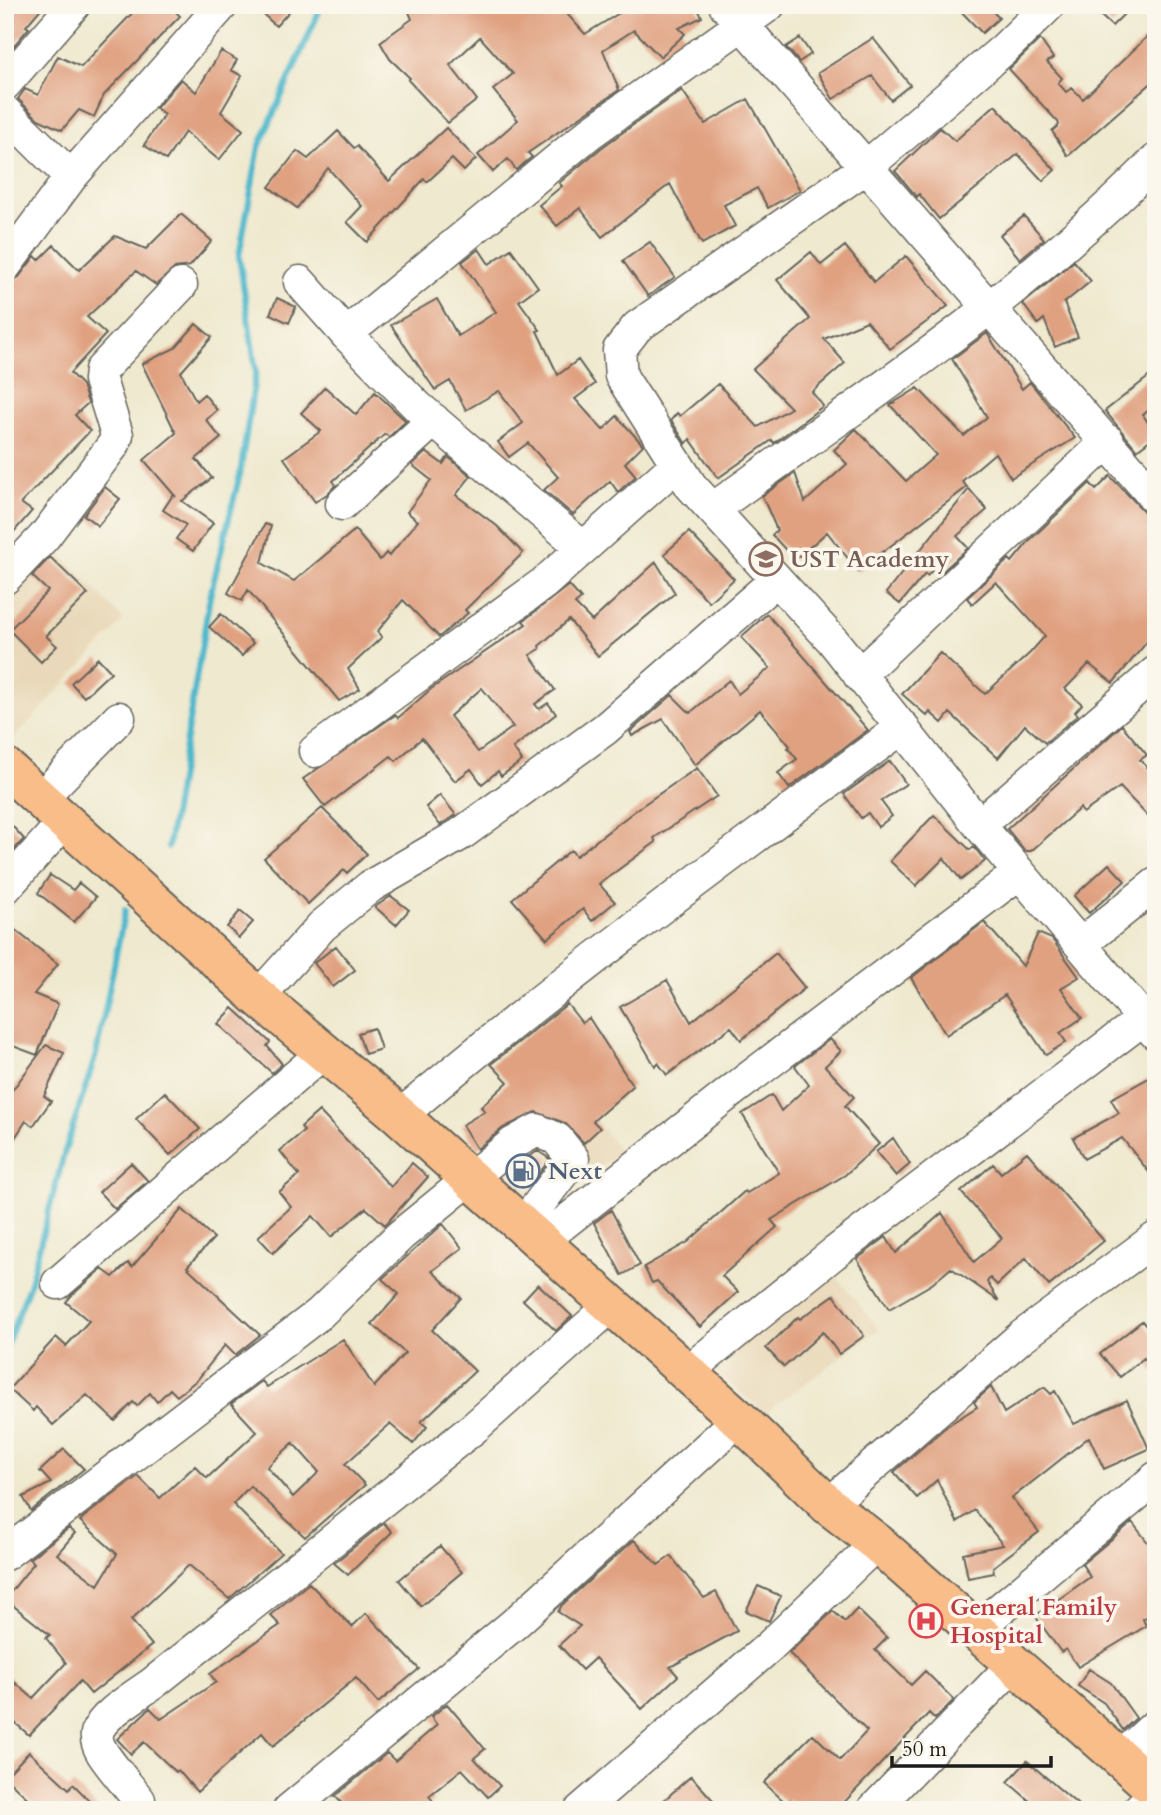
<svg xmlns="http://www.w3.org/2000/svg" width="1161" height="1815" viewBox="0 0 1161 1815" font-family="Cardo,serif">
<rect width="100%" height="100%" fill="#fbf7ec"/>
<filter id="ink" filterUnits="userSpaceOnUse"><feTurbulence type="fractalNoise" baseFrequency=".0143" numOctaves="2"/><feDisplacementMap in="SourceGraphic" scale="14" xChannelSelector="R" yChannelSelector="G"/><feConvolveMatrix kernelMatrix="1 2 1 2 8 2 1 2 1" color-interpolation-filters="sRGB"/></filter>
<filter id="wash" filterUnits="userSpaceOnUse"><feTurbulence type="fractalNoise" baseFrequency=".00686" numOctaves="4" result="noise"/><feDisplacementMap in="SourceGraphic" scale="28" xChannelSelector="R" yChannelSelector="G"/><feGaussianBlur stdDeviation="1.57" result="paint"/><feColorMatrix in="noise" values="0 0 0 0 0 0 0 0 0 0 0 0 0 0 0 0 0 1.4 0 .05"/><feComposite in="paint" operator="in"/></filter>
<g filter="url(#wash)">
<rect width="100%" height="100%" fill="#efe9cf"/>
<path fill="#e9d9ba" d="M38 531 124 620 15 737 5 729V566Z
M564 1084 621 1151 546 1211 479 1159Z
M826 1264 879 1329 765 1413 706 1365Z"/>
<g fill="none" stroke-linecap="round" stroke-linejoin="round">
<path stroke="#4eb8cc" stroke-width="6" d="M168 847 210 596 240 474 256 372 239 256 259 147 322 5
M5 1350 29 1286 64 1154 96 1055 125 910"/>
</g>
<g id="blocks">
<path fill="#e0a181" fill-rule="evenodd" d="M5 5H44L26 26 29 28 5 56V25L13 16 5 11Z
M140 5H169L180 16 104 95 94 117 79 110 62 130 38 119 18 99 25 89 38 95 58 56 81 67Z
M253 5H295L276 26Z
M406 5H559L585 34 621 12 617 5H696L702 17 679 28 685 34 660 57 634 30 603 50 619 90 528 153 532 157 516 170 508 159 493 172 478 155 518 120 493 90 513 74 480 37 450 65 477 100 448 123 408 80 410 78 390 59 380 42 412 19Z
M955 5H987L999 18 982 33Z
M1089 5H1133L1112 26Z
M1156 28V79L1068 156 1052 131 1059 125 1058 122 1009 69 1040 39 1053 58 1047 62 1062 78 1058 83 1066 92 1072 88 1083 99Z
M800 38 811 54 799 62 786 47Z
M873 38 910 85 891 100 872 76 833 99 818 73Z
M221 51 237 60 231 70 242 76 221 112 243 130 219 160 185 132 166 160 144 145 164 115 156 108 181 79 196 92Z
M682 90 705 124 748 99 800 190 768 208 757 188 724 205 735 226 702 244 670 184 602 237 580 208 557 226 539 205 562 186 559 183 601 148Z
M995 105 1055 170 1043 181 1018 154 939 219 919 194 917 197 895 171 940 128 955 141Z
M446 128 476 159 464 171 452 159 427 182 424 179 367 242 347 222 362 206 328 168 297 208 269 187 297 151 308 159 338 131 354 148 357 146 389 181Z
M181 214 212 241 190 266 175 268 156 285 136 271 87 317 106 334 70 373 82 385 88 403 75 415 90 431 21 503 32 511 5 542V284L19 277 35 256 39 260 54 245 79 270 115 236 146 249Z
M1024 216 1044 239 1020 259 1000 235Z
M650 242 675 277 648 296 623 261Z
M845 246 874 282 906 256 948 306 890 349 867 321 824 339 845 363 812 392 823 406 774 443 772 440 718 478 690 439 686 444 671 420 677 413 680 416 718 384 758 427 791 408 753 369 810 319 777 280 811 252 821 265Z
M479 249 489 264 511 249 538 287 519 301 540 330 537 331 558 375 578 360 595 384 575 399 603 430 617 416 643 445 625 463 636 476 618 492 610 481 573 515 544 490 558 477 528 443 509 457 498 442 523 423 499 391 466 410 450 381 435 390 391 325 437 299 458 336 496 312 462 262Z
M1074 261 1091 281 1064 303 1078 337 1055 347 1044 319 1038 324 1023 304Z
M277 298 296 307 289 323 270 314Z
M196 324 212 337 181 372 196 401 204 394 217 410 206 420 221 438 196 459 212 478 182 501 213 523 193 551 176 539 186 525 163 510 173 495 176 497 144 460 176 433 142 364 175 348Z
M987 333 1022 389 1030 382 1075 438 1011 478 995 453 962 481 967 487 858 571 827 532 795 560 772 535 777 530 762 496 795 473 805 502 847 464 834 450 856 429 906 481 936 455 890 405 918 388 964 436 987 417 952 359Z
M1156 371V404L1143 415 1156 435 1137 450 1105 411Z
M325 387 356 415 375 392 406 421 389 437 385 434 333 481 336 485 327 494 315 502 284 458 321 431 301 413Z
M426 452 443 464 448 457 471 476 456 495 497 526 523 553 465 610 468 613 439 637 403 600 377 632 382 637 348 669 360 689 339 701 248 590 242 601 228 593 265 524 271 526 262 563 294 581 355 530 380 560 386 553 389 556 418 521 407 512 431 480 412 465Z
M1110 476 1156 524V631L1113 683 1089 664 1065 689 1082 704 1075 712 1078 715 1045 743 1025 725 998 758 950 713 942 723 930 712 927 716 902 694 940 653 985 694 1030 653 1045 636 996 582 972 604 967 598 1009 559 1012 562 1030 540 1090 483 1096 490Z
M105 487 120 499 98 526 84 515Z
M969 489 987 510 957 536 968 548 943 571 937 565 927 576 925 574 900 604 886 593Z
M689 532 734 579 709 602 664 554Z
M50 557 88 594 46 636 57 646 41 662 9 630 48 591 32 576Z
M656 562 675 593 598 656 569 620 539 646 540 649 530 655 555 690 535 704 539 709 548 703 556 714 513 748 522 761 501 776 498 771 482 784 471 769 455 781 422 738 396 761 391 756 325 807 303 779 395 715 398 718 431 689 526 624 523 621 569 585 581 599 575 604 592 621ZM482 688 513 727 478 752 450 716Z
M221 614 253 643 242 656 209 627Z
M767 614 868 730 789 788 778 773 797 759 788 748 790 746 760 710 695 765 663 719 632 736 630 732 672 695 690 713 729 680 738 694 770 668 741 637Z
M98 658 111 672 84 697 71 683Z
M1122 725 1147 755 1140 760 1156 776V825L1120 787 1083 813 1080 808 1031 851H1025L1007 829Z
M890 761 906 784 881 801 892 816 878 827 868 813 861 818 844 794Z
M697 768 717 796 654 838 656 842 599 884 615 902 592 921 583 909 547 939 512 899 571 850 576 856 640 807Z
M440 795 456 815 440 825 426 807Z
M322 808 367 854 347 873 344 870 308 904 264 858Z
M934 815 970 850 974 847 985 861 961 880 944 858 916 886 890 861Z
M5 818 24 839 5 860Z
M1109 864 1125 881 1089 913 1074 896Z
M50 875 73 890 79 883 96 897 74 922 38 893Z
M391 896 409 910 396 925 375 907Z
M240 911 253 922 239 938 227 927Z
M5 922 58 964 34 994 58 1004 37 1055 5 1043Z
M984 922 1023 966 1038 933 1052 939 1079 977 1061 988 1082 1018 1060 1033 1066 1042 1046 1055 1005 995 946 1035 911 978Z
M336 946 355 970 333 987 314 963Z
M776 953 805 988 741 1040 731 1027 667 1075 658 1063 655 1066 620 1007 667 980 691 1022Z
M567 1004 582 1023 589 1018 633 1086 593 1121 600 1128 584 1143 565 1123 536 1112 503 1128 477 1149 462 1125 485 1111 481 1107 508 1082 491 1064Z
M233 1008 270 1042 267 1046 282 1064 272 1073 218 1024Z
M374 1028 381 1049 365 1054 358 1033Z
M830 1039 841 1051 825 1066 854 1097 845 1106 879 1144 845 1175 771 1220 777 1227 722 1276 738 1292 700 1327 657 1281 652 1283 644 1267 688 1242 745 1191 747 1193 779 1173 742 1114 772 1095 781 1111 809 1085 795 1066Z
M46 1045 64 1053 44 1096 51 1101 33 1126 26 1121 5 1153V1100Z
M1156 1074V1181L1122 1138 1084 1159 1073 1138 1119 1113 1111 1099Z
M165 1092 200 1129 170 1155 136 1119Z
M319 1111 391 1187 412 1163 428 1177 385 1225 366 1208 331 1237 313 1216 273 1253 258 1237 291 1207 279 1192 299 1175 280 1151 304 1131 301 1127Z
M893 1138 910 1164 896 1176 876 1152Z
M538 1151 550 1159 531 1184 515 1165Z
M1027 1152 1104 1241 1049 1286 1026 1258 997 1285 990 1278 987 1282 999 1301 951 1268 932 1284 889 1309 857 1259 886 1237 896 1253 942 1213 974 1262 1002 1238 961 1192 993 1164 1001 1173Z
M131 1163 148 1181 115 1209 99 1192Z
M182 1209 214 1238 187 1267 260 1335 235 1355 225 1345 198 1379 177 1396 170 1389 157 1402 150 1393 137 1406 133 1402 115 1421 87 1395 53 1425 36 1407 33 1411 9 1389 56 1337 66 1346 89 1321 66 1302 71 1296 102 1269 113 1277 128 1263 132 1267Z
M611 1210 640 1265 622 1275 594 1223Z
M443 1224 462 1248 432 1271 461 1298 432 1330 475 1371 421 1422 427 1427 413 1444 390 1424 345 1464 365 1485 305 1537 250 1486 233 1504 281 1553 229 1599 189 1565 131 1620 152 1645 91 1694 80 1681 29 1735 5 1714V1674L33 1698 66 1663 46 1638 50 1635 5 1599 34 1563 29 1559 69 1528 75 1533 57 1554 98 1585 117 1554 80 1521 84 1517 138 1476 160 1498 195 1466 207 1478 257 1432 231 1404 262 1381 267 1387 343 1339 374 1387 405 1353 372 1324 399 1294 382 1279ZM293 1443 319 1472 293 1497 267 1467Z
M538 1284 572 1316 556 1331 523 1300Z
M834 1295 864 1336 839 1354 823 1332 784 1367 766 1348 798 1317 800 1319Z
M1142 1321 1156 1338V1374L1144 1358 1120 1377 1100 1354Z
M991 1387 1004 1413 1044 1387 1051 1394 1055 1391 1074 1424 1127 1400 1149 1449 1104 1469 1089 1437 1012 1498 1039 1532 993 1567 994 1573 968 1578 963 1553 1003 1545 975 1510 957 1522 937 1480 917 1498 894 1472 947 1426 977 1407 974 1402Z
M64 1449 84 1469 31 1511 23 1497 51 1483 40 1471Z
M1132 1522 1156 1553V1576L1150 1580 1156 1590V1612L1143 1619 1146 1626 1078 1667 1066 1649 1061 1652 1035 1616 1090 1577 1082 1564Z
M384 1523 392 1532 348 1575 334 1563Z
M634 1540 658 1565 671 1556 704 1598 716 1592 737 1631 670 1667 678 1676 642 1709 595 1658 582 1670 559 1645 580 1626 558 1612 562 1605Z
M440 1546 462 1572 421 1606 399 1580Z
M309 1583 352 1627 366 1613 419 1669 378 1703 356 1678 273 1746 262 1733 197 1792 178 1770 176 1772 144 1742 131 1754 117 1739 150 1708 161 1719 216 1682 210 1674 280 1625 270 1615Z
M758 1586 781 1596 769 1621 746 1611Z
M857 1609 887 1638 875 1650 911 1685 925 1671 954 1700 935 1719 929 1713 837 1810H800L790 1800 787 1804 764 1783 813 1734 840 1760 867 1731 789 1653 833 1611 845 1622Z
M1089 1669 1111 1683 1136 1718 1123 1730 1104 1703 1078 1686Z
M447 1704 485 1749 474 1758 500 1786 488 1797 462 1769 429 1796 433 1801 420 1810H348L335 1796 387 1753 395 1761 437 1725 431 1717Z
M29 1752 69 1789 73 1784 99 1810H40L5 1777Z
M1027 1761 1084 1810H1040L1008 1782Z
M691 1776 722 1810H653Z"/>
</g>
</g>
<g filter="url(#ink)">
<use href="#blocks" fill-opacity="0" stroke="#66645b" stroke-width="2"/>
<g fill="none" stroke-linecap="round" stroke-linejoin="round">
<defs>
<path id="minor" d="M725 5 1156 499
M1049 5 1004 49 865 168 637 327 619 350 621 376 691 486 833 641 979 825 1156 1034
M5 84 74 5
M5 112 71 177 5 266
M71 177 222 5
M300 282 346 334 418 407 582 547
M346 334 590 133 769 5
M342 504 434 420
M713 509C865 399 1024 295 1156 160
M5 578 44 537 114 444 117 435 100 380 101 370 181 285
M859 675 1108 441
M315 751 544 583 675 466
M39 800 119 718
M979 825 1156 672
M5 888 63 823
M1081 944 1156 884
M258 997 322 926 371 886 461 834 605 729 776 580
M400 1116C561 979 733 853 903 727
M540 1242 733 1090 1019 873
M58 1283 325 1051
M687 1372 833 1254 1143 1019
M828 1505 1021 1337 1156 1238
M5 1554 319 1314 401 1235 512 1144 537 1130 557 1139 573 1159 522 1226
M974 1631 1156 1478
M1120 1758 1156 1725
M139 1800C86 1733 75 1736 152 1684L475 1427 611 1306
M289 1810 514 1624 739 1419
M581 1810 769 1647 877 1543
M873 1810 1013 1665
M1138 1810 1156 1793"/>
<path id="major" d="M5 767 258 997 400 1116 739 1419 828 1505 877 1543 1156 1790"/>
</defs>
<use href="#minor" stroke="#66645b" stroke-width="35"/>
<use href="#major" stroke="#66645b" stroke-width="42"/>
<use href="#minor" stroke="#fff" stroke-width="32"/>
<use href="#major" stroke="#f8bd89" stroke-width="38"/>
</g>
</g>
<defs>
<symbol id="school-ring" viewBox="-11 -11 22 22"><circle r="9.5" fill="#fbf7ec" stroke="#8d6e63" stroke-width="1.5"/><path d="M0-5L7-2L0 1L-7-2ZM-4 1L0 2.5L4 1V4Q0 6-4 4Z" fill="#8d6e63"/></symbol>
<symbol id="fuel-ring" viewBox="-11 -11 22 22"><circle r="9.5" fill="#fbf7ec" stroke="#5c6f8a" stroke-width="1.5"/><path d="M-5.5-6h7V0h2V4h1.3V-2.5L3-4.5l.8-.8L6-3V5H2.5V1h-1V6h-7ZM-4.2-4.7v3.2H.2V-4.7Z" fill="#5c6f8a"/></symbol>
<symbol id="hospital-ring" viewBox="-11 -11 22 22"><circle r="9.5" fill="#fbf7ec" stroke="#e0444e" stroke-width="1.5"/><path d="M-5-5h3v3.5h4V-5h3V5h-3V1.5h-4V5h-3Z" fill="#e0444e"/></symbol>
</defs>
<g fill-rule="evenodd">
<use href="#school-ring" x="747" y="540" width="38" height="38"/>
<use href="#fuel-ring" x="504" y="1152" width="38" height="38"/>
<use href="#hospital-ring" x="907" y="1602" width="38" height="38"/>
</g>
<g text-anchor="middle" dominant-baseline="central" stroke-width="7" stroke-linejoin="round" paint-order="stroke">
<g font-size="24" font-weight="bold" fill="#785e54" stroke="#fbf7ec" text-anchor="start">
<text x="790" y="559">UST Academy</text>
</g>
<g font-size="24" font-weight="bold" fill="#4e5e75" stroke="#fbf7ec" text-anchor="start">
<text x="548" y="1171">Next</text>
</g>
<g font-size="24" font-weight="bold" fill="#be3a42" stroke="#fbf7ec" text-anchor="start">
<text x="950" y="1607">General Family<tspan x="950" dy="28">Hospital</tspan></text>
</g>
</g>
<rect width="1161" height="1815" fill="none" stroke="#fbf7ec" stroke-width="28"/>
<path d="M892 1756v10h159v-10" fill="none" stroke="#1c1c1c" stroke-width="3.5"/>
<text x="902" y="1756" font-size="21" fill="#1c1c1c" stroke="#fbf7ec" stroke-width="5" paint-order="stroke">50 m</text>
</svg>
